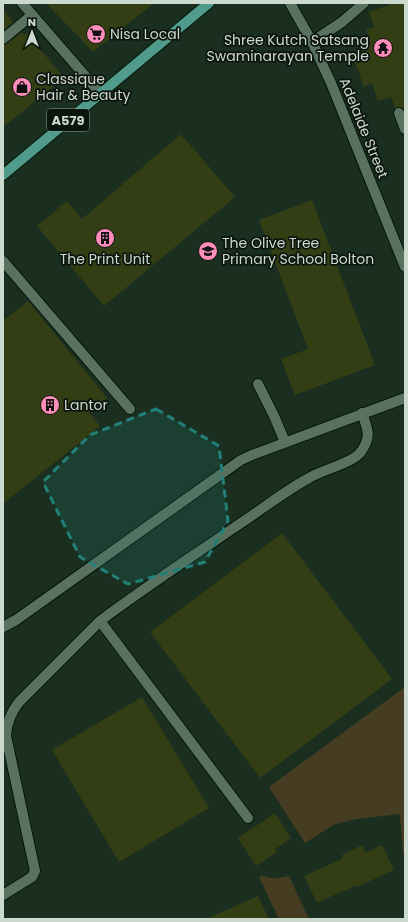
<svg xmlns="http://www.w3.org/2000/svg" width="408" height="922" viewBox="0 0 408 922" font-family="Poppins,sans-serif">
<rect width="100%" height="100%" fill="#1a2f20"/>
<path fill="#463c21" d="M405 687V855L403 854 400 814 356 819 333 825 305 843 269 787Z
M262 875C272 880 279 878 289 876L309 919H279L259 877Z"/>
<path fill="#343e14" d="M46 3H154L93 52Z
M394 3H405V111L400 107 395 108 391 97 378 101 372 83 364 87 354 59 363 55 358 41 369 37 366 30 374 27 369 12Z
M3 10 13 22 3 31Z
M22 32 24 35 27 33 64 78 3 127V45L7 44Z
M181 134 235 197 104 306 37 226 67 201 82 219Z
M312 200 375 365 295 395 281 359 308 349 259 220Z
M28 301 107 398 89 412 100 426 3 504V321Z
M282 533 392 679 260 778 150 632Z
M142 697 209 808 119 862 52 750Z
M275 813 291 838 275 849 277 852 256 866 238 838Z
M362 845 366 853 382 845 394 870 357 887 356 885 343 892V891L317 903 304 876 342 859V855Z
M258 896 269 919H206Z"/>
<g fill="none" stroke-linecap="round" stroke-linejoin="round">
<defs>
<path id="lane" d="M3 39 32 15
M312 42 342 22 364 3
M399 113 405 129
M3 261 130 409
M258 384 274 416 285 442
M3 627 16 620
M248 818 100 621C144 588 190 558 235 527 260 511 283 492 309 478 322 470 352 463 360 453 372 437 368 430 362 413
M3 895 32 877 35 871 6 736C7 722 11 713 19 702L100 621"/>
<path id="street" d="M22 3 100 93
M290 3 312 42 331 83 405 267
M16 620 241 460 252 455 405 398"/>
<path id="primary" d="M3 175 209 3"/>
</defs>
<use href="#lane" stroke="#041709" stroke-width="12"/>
<use href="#street" stroke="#041709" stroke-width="12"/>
<use href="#primary" stroke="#041709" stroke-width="12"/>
<use href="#lane" stroke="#5a7160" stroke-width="10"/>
<use href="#street" stroke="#5a7160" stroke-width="10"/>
<use href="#primary" stroke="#509b8b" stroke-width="10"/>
</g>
<path fill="#228078" fill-opacity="0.2" stroke="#228078" stroke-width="3" stroke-dasharray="8 5" stroke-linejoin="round" d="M156 409 219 446 228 521 205 562 128 584 80 557 43 482 90 435Z"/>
<defs>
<symbol id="supermarket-disc" viewBox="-11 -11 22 22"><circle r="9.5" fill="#ff8eba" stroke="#0c140e"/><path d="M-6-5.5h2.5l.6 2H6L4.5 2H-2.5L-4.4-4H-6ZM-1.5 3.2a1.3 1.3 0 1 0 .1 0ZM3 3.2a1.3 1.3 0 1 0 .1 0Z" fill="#111"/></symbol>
<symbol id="temple-disc" viewBox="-11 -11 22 22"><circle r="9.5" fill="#ff8eba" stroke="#0c140e"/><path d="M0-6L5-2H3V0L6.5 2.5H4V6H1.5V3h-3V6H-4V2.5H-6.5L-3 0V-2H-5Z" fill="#111"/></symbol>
<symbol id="shop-disc" viewBox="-11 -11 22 22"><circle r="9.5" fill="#ff8eba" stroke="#0c140e"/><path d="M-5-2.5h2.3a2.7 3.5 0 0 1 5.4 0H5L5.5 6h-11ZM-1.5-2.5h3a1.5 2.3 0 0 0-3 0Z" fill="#111"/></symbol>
<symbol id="building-disc" viewBox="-11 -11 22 22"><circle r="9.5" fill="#ff8eba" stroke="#0c140e"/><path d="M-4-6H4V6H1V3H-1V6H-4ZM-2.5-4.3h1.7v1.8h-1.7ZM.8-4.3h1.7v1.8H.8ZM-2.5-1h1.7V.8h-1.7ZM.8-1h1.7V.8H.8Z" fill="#111"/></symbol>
<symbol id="school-disc" viewBox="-11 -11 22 22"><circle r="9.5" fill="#ff8eba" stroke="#0c140e"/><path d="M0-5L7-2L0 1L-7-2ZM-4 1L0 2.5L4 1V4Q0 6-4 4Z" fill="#111"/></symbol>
</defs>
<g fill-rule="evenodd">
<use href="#supermarket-disc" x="85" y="23" width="22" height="22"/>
<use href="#temple-disc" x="372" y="37" width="22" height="22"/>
<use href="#shop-disc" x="11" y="76" width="22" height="22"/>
<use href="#building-disc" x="94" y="227" width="22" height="22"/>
<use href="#school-disc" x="197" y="240" width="22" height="22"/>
<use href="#building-disc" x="39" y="394" width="22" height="22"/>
</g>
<g text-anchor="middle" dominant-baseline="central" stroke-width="3.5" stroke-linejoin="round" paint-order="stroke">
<rect fill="#0c140e" stroke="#929e95" stroke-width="1" x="47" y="109" width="42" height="22" rx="3"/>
<g font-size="13" font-weight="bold" fill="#ccd9cf">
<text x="68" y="120">A579</text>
</g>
<g font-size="14" fill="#ccd9cf" stroke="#0c140e" text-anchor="start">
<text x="110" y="34">Nisa Local</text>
<text x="369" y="40" text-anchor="end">Shree Kutch Satsang<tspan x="369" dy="16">Swaminarayan Temple</tspan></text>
<text x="36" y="79">Classique<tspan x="36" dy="16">Hair &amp; Beauty</tspan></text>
<text x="222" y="243">The Olive Tree<tspan x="222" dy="16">Primary School Bolton</tspan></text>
<text x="105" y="259" text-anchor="middle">The Print Unit</text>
<text x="64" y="405">Lantor</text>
</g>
<g font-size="14" fill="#ccd9cf" stroke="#0c140e">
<text transform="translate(364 128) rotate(68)">Adelaide Street</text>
</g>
</g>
<rect width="408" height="922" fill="none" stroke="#ccd9cf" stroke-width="8"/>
<g transform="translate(32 32)" stroke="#0c140e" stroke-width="3" paint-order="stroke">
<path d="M0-3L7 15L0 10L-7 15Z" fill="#ccd9cf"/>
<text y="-6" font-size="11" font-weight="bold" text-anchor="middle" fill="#ccd9cf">N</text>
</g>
</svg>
